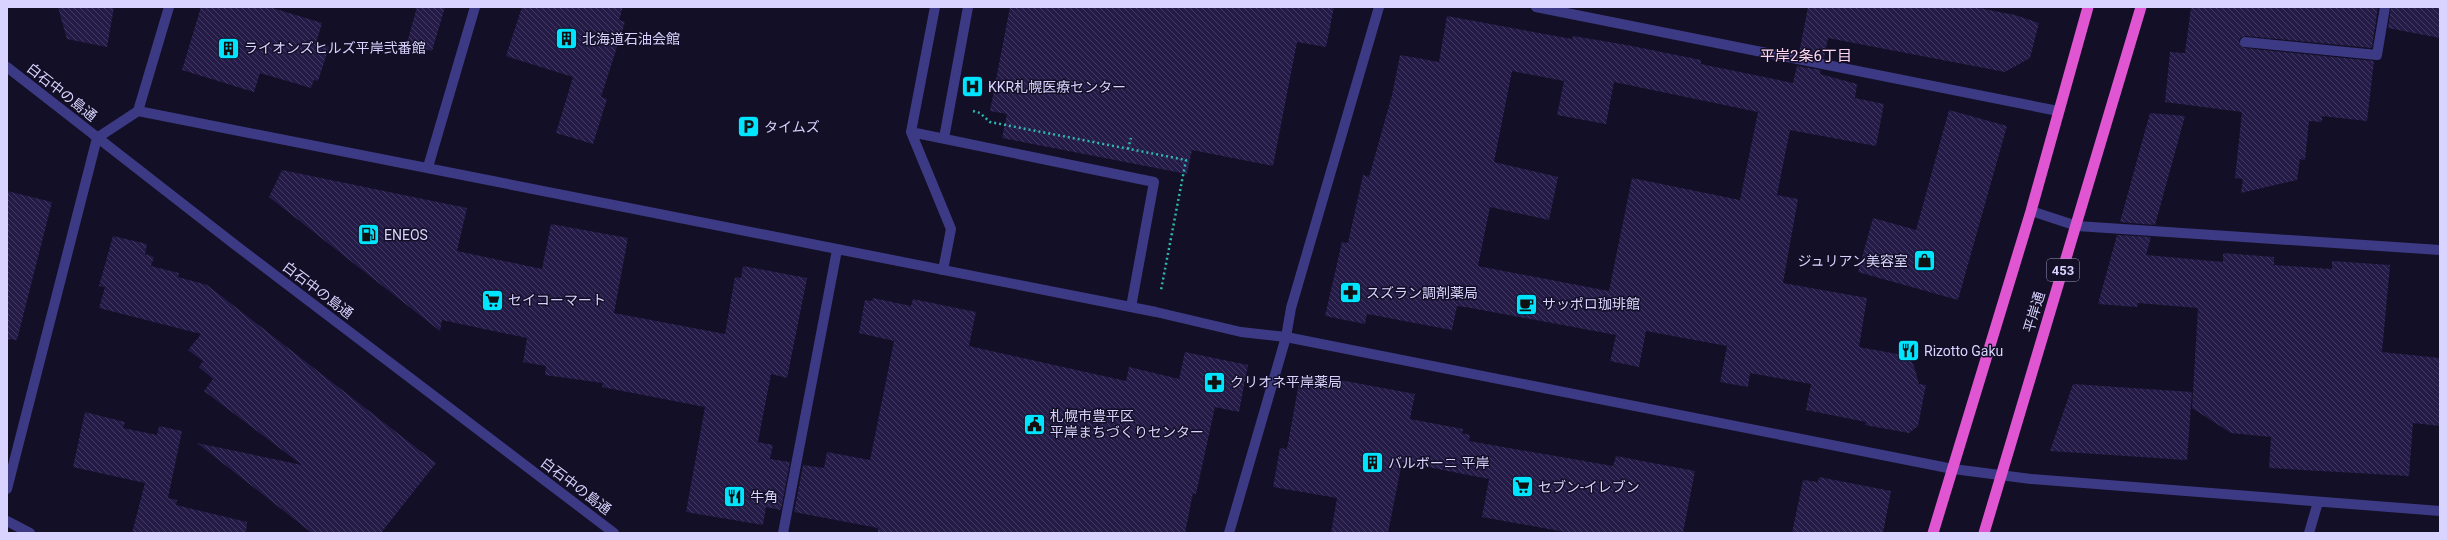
<svg xmlns="http://www.w3.org/2000/svg" width="2447" height="540" viewBox="0 0 2447 540" font-family="Roboto,'Noto Sans JP',sans-serif">
<defs>
<pattern id="building-back-hatch" width="6" height="6" patternUnits="userSpaceOnUse"><rect width="6" height="6" fill="#241b47"/><path d="M-1 5l2 2M0 0l6 6M5-1l2 2" fill="none" stroke="#433b63"/></pattern>
</defs>
<rect width="100%" height="100%" fill="#130f26"/>
<path fill="url(#building-back-hatch)" fill-rule="evenodd" d="M58 7H114L107 47 67 39Z
M201 7H269L322 23 316 43 329 47 318 81 314 80 311 88 260 73 254 92 182 70Z
M417 7H445L432 51 407 43Z
M522 7H623L619 20 625 22 601 97 607 99 593 144 556 133 573 77 506 56Z
M1010 7H1334L1326 47 1297 42 1273 166 1192 150 1187 174 1002 138 1007 114 990 111Z
M1808 7H1974L2015 15 2039 23 2030 58 2005 72 1828 38 1824 58 1799 53Z
M2191 7H2378L2372 48 2246 36 2240 38 2239 42 2244 48 2374 61 2367 121 2322 116V122L2309 121 2305 160 2300 159 2297 180 2241 193 2243 179 2235 178 2242 112 2165 102 2170 52 2185 53Z
M2391 7H2440V38L2388 28Z
M1447 16 1572 39 1573 36 1627 45 1701 60V64L1793 83 1797 66 1821 70 1820 74 1857 84 1855 98 1884 104 1876 146 1790 130 1777 195 1798 199 1783 283 1867 298 1859 347 1908 356 1914 366 1919 384 1926 385 1918 426 1909 433 1865 425 1866 422 1806 410 1811 384 1750 373 1748 387 1720 382 1727 346 1646 331 1639 367 1610 361 1616 335 1471 308 1457 306 1452 330 1367 314 1365 324 1325 316 1342 242 1348 243 1363 175 1369 177 1392 95 1400 55 1439 62ZM1512 71 1564 81 1557 115 1606 124 1614 82 1758 112 1740 200 1632 178 1609 291 1478 266 1490 207 1549 220 1558 177 1494 162Z
M1949 110 2007 126 1958 300 1858 272 1873 218 1916 230Z
M2150 113 2185 116 2155 225 2120 222Z
M282 170 467 208 457 251 542 269 551 224 628 238 614 313 725 334 735 277 741 278 743 266 807 278 787 378 771 374 758 442 773 445 770 459 790 462 781 510 766 507 763 525 686 512 705 407 602 387 603 383 545 375 546 366 523 362 527 338 442 320 440 331 269 197Z
M7 191 52 202 17 340 7 339Z
M2117 235 2151 237 2146 255 2223 262V253L2274 257V265L2332 269V261L2390 265 2382 352 2440 358V426L2413 423 2409 476 2269 468 2271 437 2231 433 2192 408 2198 308 2138 303 2137 307 2098 304Z
M113 236 147 244 145 254 154 257 151 266 179 273 178 277 207 285 436 463 381 533H312L197 443 302 465 204 391 213 379 199 367 203 361 188 350 201 334 99 308 105 287 99 286Z
M873 298 911 306 913 299 976 312 969 346 1126 381 1129 367 1179 379 1185 352 1248 365 1239 412 1215 407 1196 494 1193 493 1185 533H878V528L794 512 803 465 824 468 827 452 870 460 894 341 859 333 865 300 872 301Z
M1308 374 1415 394 1410 419 1463 429 1462 433 1470 435 1469 441 1613 466 1616 456 1695 471 1683 533H1571L1482 517 1489 479 1402 462 1388 533H1331L1337 498 1273 487 1280 448 1287 449 1300 377 1307 379Z
M2073 384 2192 392 2187 460 2050 451Z
M85 412 125 422 123 428 157 435 159 426 182 431 168 498 177 500 176 505 247 522 246 533H132L145 483 73 467Z
M1819 477 1891 491 1883 533H1792L1803 480 1818 482Z"/>
<g fill="none" stroke-linecap="round" stroke-linejoin="round">
<path stroke="#2fb8b0" stroke-width="2.5" stroke-dasharray="2 3" stroke-linecap="butt" d="M973 111 980 113 990 122 1186 160 1161 290
M1128 149 1131 138"/>
<path stroke="#3d3a85" stroke-width="10" d="M935 7 911 132 951 229 943 270
M2245 42 2377 55 2385 7
M911 132 1154 182 1131 307
M944 138 968 7"/>
<path stroke="#3d3a85" stroke-width="10" d="M1536 7 2058 111
M138 111 1156 312 1241 332 1286 337 1953 469 2031 479 2440 511
M428 167 475 7
M2031 211 2077 226 2440 250
M7 489 97 138 138 111 169 7
M7 521 30 533
M783 533 837 250
M2309 533 2318 502"/>
<path stroke="#3d3a85" stroke-width="10" d="M7 67 234 244 614 533
M1229 533 1286 337 1291 308 1379 7"/>
<path stroke="#e055d1" stroke-width="11" d="M1933 533 2031 211 2088 7
M1984 533 2141 7"/>
</g>
<defs>
<symbol id="building-square" viewBox="-11 -11 22 22"><rect x="-9" y="-9" width="18" height="18" rx="4" fill="#00e5ff" stroke="#130f26"/><path d="M-4-6H4V6H1V3H-1V6H-4ZM-2.5-4.3h1.7v1.8h-1.7ZM.8-4.3h1.7v1.8H.8ZM-2.5-1h1.7V.8h-1.7ZM.8-1h1.7V.8H.8Z" fill="#111"/></symbol>
<symbol id="hospital-square" viewBox="-11 -11 22 22"><rect x="-9" y="-9" width="18" height="18" rx="4" fill="#00e5ff" stroke="#130f26"/><path d="M-5-5h3v3.5h4V-5h3V5h-3V1.5h-4V5h-3Z" fill="#111"/></symbol>
<symbol id="parking-square" viewBox="-11 -11 22 22"><rect x="-9" y="-9" width="18" height="18" rx="4" fill="#00e5ff" stroke="#130f26"/><path d="M-3.5-5.5H1a3.5 3.5 0 0 1 0 7H-1V5.5H-3.5ZM-1-3.4V-.6H.8a1.4 1.4 0 0 0 0-2.8Z" fill="#111"/></symbol>
<symbol id="fuel-square" viewBox="-11 -11 22 22"><rect x="-9" y="-9" width="18" height="18" rx="4" fill="#00e5ff" stroke="#130f26"/><path d="M-5.5-6h7V0h2V4h1.3V-2.5L3-4.5l.8-.8L6-3V5H2.5V1h-1V6h-7ZM-4.2-4.7v3.2H.2V-4.7Z" fill="#111"/></symbol>
<symbol id="shop-square" viewBox="-11 -11 22 22"><rect x="-9" y="-9" width="18" height="18" rx="4" fill="#00e5ff" stroke="#130f26"/><path d="M-5-2.5h2.3a2.7 3.5 0 0 1 5.4 0H5L5.5 6h-11ZM-1.5-2.5h3a1.5 2.3 0 0 0-3 0Z" fill="#111"/></symbol>
<symbol id="pharmacy-square" viewBox="-11 -11 22 22"><rect x="-9" y="-9" width="18" height="18" rx="4" fill="#00e5ff" stroke="#130f26"/><path d="M-2-6h4v4h4v4h-4v4h-4v-4h-4v-4h4Z" fill="#111"/></symbol>
<symbol id="supermarket-square" viewBox="-11 -11 22 22"><rect x="-9" y="-9" width="18" height="18" rx="4" fill="#00e5ff" stroke="#130f26"/><path d="M-6-5.5h2.5l.6 2H6L4.5 2H-2.5L-4.4-4H-6ZM-1.5 3.2a1.3 1.3 0 1 0 .1 0ZM3 3.2a1.3 1.3 0 1 0 .1 0Z" fill="#111"/></symbol>
<symbol id="cafe-square" viewBox="-11 -11 22 22"><rect x="-9" y="-9" width="18" height="18" rx="4" fill="#00e5ff" stroke="#130f26"/><path d="M-5.5-4.5H6V0H3Q3 3.5 0 3.5H-2.5Q-5.5 3.5-5.5 0ZM3-3.2v2h1.7v-2ZM-6 4.5H4V6H-6Z" fill="#111"/></symbol>
<symbol id="restaurant-square" viewBox="-11 -11 22 22"><rect x="-9" y="-9" width="18" height="18" rx="4" fill="#00e5ff" stroke="#130f26"/><path d="M-5-6h1v4h1v-4h1v4h1v-4h1v5L-1.5 .5V6h-2V.5L-5-1ZM5-6V6H3V1.5H1.5Q1.5-4 5-6Z" fill="#111"/></symbol>
<symbol id="civic-square" viewBox="-11 -11 22 22"><rect x="-9" y="-9" width="18" height="18" rx="4" fill="#00e5ff" stroke="#130f26"/><path d="M-.6-6.5H3V-4.5H.6V-3L4-1V1h2V6H-6V1h2V-1L-.6-3ZM-1.2 2.5V6h2.4V2.5Z" fill="#111"/></symbol>
</defs>
<g fill-rule="evenodd">
<use href="#building-square" x="554" y="26" width="25" height="25"/>
<use href="#building-square" x="216" y="36" width="25" height="25"/>
<use href="#hospital-square" x="960" y="74" width="25" height="25"/>
<use href="#parking-square" x="736" y="114" width="25" height="25"/>
<use href="#fuel-square" x="356" y="222" width="25" height="25"/>
<use href="#shop-square" x="1912" y="248" width="25" height="25"/>
<use href="#pharmacy-square" x="1338" y="280" width="25" height="25"/>
<use href="#supermarket-square" x="480" y="288" width="25" height="25"/>
<use href="#cafe-square" x="1514" y="292" width="25" height="25"/>
<use href="#restaurant-square" x="1896" y="338" width="25" height="25"/>
<use href="#pharmacy-square" x="1202" y="370" width="25" height="25"/>
<use href="#civic-square" x="1022" y="412" width="25" height="25"/>
<use href="#building-square" x="1360" y="450" width="25" height="25"/>
<use href="#supermarket-square" x="1510" y="474" width="25" height="25"/>
<use href="#restaurant-square" x="722" y="484" width="25" height="25"/>
</g>
<g text-anchor="middle" dominant-baseline="central" stroke-width="3" stroke-linejoin="round" paint-order="stroke">
<rect fill="#130f26" stroke="#9e99be" stroke-width="1" x="2047" y="259" width="32" height="22" rx="3"/>
<g font-size="13" font-weight="bold" fill="#d9d4ff">
<text x="2063" y="270">453</text>
</g>
<g font-size="14" fill="#d9d4ff" stroke="#130f26" text-anchor="start">
<text x="582" y="39">北海道石油会館</text>
<text x="244" y="48">ライオンズヒルズ平岸弐番館</text>
<text x="988" y="87">KKR札幌医療センター</text>
<text x="764" y="127">タイムズ</text>
<text x="384" y="235">ENEOS</text>
<text x="1908" y="261" text-anchor="end">ジュリアン美容室</text>
<text x="1366" y="293">スズラン調剤薬局</text>
<text x="508" y="300">セイコーマート</text>
<text x="1542" y="304">サッポロ珈琲館</text>
<text x="1924" y="351">Rizotto Gaku</text>
<text x="1230" y="382">クリオネ平岸薬局</text>
<text x="1050" y="416">札幌市豊平区<tspan x="1050" dy="16">平岸まちづくりセンター</tspan></text>
<text x="1388" y="463">バルボーニ 平岸</text>
<text x="1538" y="487">セブン-イレブン</text>
<text x="750" y="497">牛角</text>
</g>
<g font-size="14" fill="#d9d4ff" stroke="#130f26">
<text transform="translate(62 92) rotate(38)">白石中の島通</text>
<text transform="translate(318 290) rotate(37)">白石中の島通</text>
<text transform="translate(2034 312) rotate(-73)">平岸通</text>
<text transform="translate(576 486) rotate(37)">白石中の島通</text>
</g>
<g font-size="15" fill="#ffd6f0" stroke="#130f26">
<text x="1806" y="56">平岸2条6丁目</text>
</g>
</g>
<rect width="2447" height="540" fill="none" stroke="#d9d4ff" stroke-width="16"/>
</svg>
